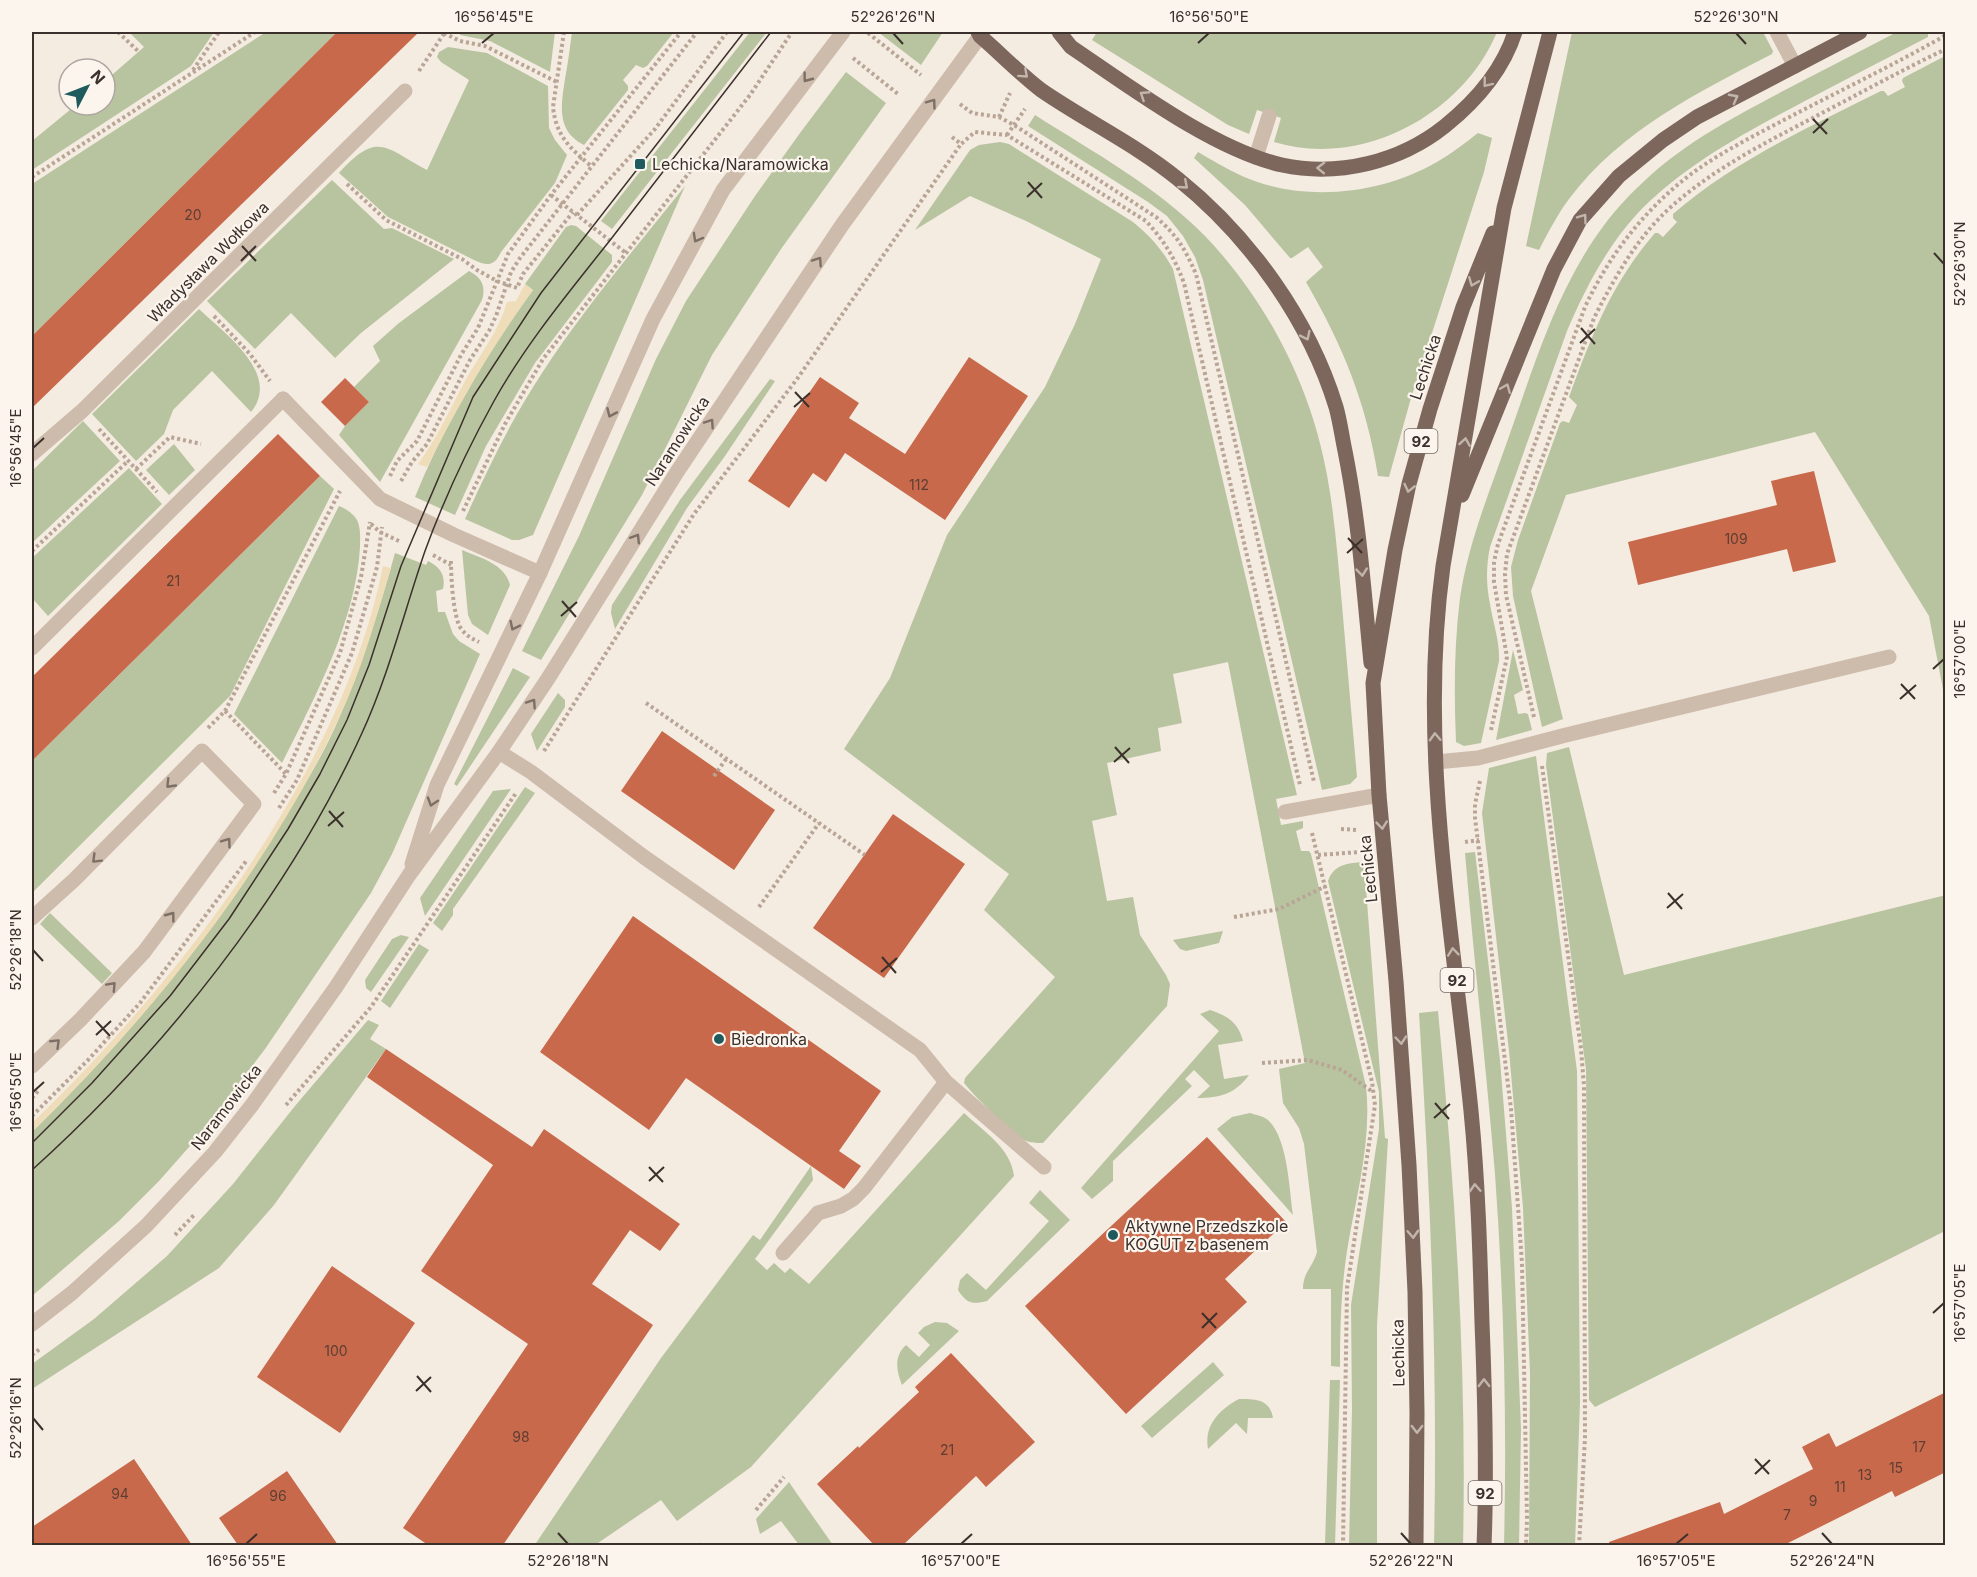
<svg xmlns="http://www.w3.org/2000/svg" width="1977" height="1577" viewBox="0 0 1977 1577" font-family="Inter,sans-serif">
<rect width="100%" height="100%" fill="#f4ebe1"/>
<path fill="#b8c4a0" d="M129 32H214L191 66 32 170V141L76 105H105V81L144 47Z
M266 32H337L32 336V184Z
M460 32H555L550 72 490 41 460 35Z
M572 32H674L647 66 643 68 636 65 623 80 628 86V90L584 145C556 131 561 105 565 79 568 63 570 47 572 32Z
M750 32H767L612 229 601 221Z
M878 32H943L921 65Z
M1097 32H1497C1463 114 1362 169 1274 142L1281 118 1257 110 1249 134 1228 125 1092 40Z
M1572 32H1763L1773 51 1772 54C1697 93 1621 130 1569 199 1557 215 1548 233 1539 250L1526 246Z
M1897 32H1928V37C1886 59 1844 80 1803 102 1743 134 1684 165 1637 214 1606 248 1585 289 1567 331L1490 547C1486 566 1486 585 1490 604 1493 623 1500 642 1499 661L1481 743 1464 746 1456 742C1454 694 1454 646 1460 598 1468 544 1489 493 1507 442 1539 352 1566 255 1638 187 1680 145 1732 118 1785 90 1822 71 1860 51 1897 32Z
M448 47 487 53 548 86 549 128 555 140 567 155 555 183 501 252C494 267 487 266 474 260L388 217 339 173C378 130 385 148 427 170L469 80 441 62 437 57 439 52Z
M1945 56V700L1929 616 1815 432 1566 495 1531 591 1563 719 1542 727 1513 596 1511 567 1518 540 1560 423 1563 421 1569 423 1577 405 1569 397C1592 335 1611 284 1655 233H1658L1663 237 1677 222 1673 218V214C1734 161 1809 127 1881 91H1884L1888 96 1905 87 1902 81 1903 78Z
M846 72 886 103 781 249 712 355 642 495 541 660 522 651 579 536 656 359 686 301 755 196 800 133Z
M1035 115C1093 152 1156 186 1205 236 1267 301 1311 386 1327 475 1335 518 1338 562 1342 605 1347 663 1352 720 1357 777L1350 784 1322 790 1203 280 1195 257 1183 236 1167 216 1148 202 1028 126Z
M1478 133 1492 138 1484 172 1411 398 1389 477 1378 476C1366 402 1343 346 1306 282L1323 267 1308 247 1292 258H1290L1245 205 1194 158 1198 152C1212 160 1227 169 1242 176 1303 203 1379 195 1437 162 1451 154 1465 143 1478 133Z
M1000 142 1009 144 1133 222C1150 236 1162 249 1173 269L1297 795 1276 799 1281 825 1303 821V828L1296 831 1301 851H1309L1311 854 1366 1086C1372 1142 1356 1196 1347 1251 1341 1290 1340 1328 1340 1367L1331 1366V1289H1303C1303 1272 1313 1267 1317 1252L1304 1144 1299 1128 1283 1103 1279 1069 1305 1063 1228 662 1173 674 1182 723 1158 728 1161 751 1107 763 1117 815 1092 821 1107 901 1133 897 1140 935 1166 975 1170 984 1167 1006 1043 1143C1035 1143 1031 1143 1024 1140 1010 1131 974 1096 964 1083L965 1078 1055 977 984 910 1009 874 844 749 890 678 947 535 1045 387 1075 324 1101 259 1026 221 970 196 915 230 970 150 979 145Z
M332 180 384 229 392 228 454 259 361 333 335 358 291 313 255 349 207 301Z
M685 186 533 535 519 540H512L465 519C488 468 512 418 544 370 586 306 637 246 685 186Z
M571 225 576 226 612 255V262L535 363 486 446 455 515 415 497C445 423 486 355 533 290L525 284 566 227Z
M469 271C482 278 486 286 482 300L380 482 339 435 345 426 369 402 354 387 380 361 373 346 399 323Z
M199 309C224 333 282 374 251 412L212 371 173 410 164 434 136 461 92 414Z
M770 379 775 381 725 456 687 508 615 629 611 613 612 605 680 500Z
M83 421 120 461 32 543V471Z
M174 444 195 470 169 495 146 470Z
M129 468 162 504 48 616 32 598V558Z
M320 476 334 489 230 696 32 893V761Z
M339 506C346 509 353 513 357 520 361 528 360 538 360 547 356 620 315 698 282 763L234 714Z
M462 550C481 558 505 564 510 585L488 635 472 624 468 615Z
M395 553 426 565 428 561C440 567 446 575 443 589L436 591 438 612H445L453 634 459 641 480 654 392 854 371 893 265 1049 204 1130 159 1181 119 1221 32 1296V1132C129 1037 214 936 284 819 304 786 325 752 340 716 362 663 380 608 395 553Z
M1513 650 1523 690 1514 695 1518 714 1525 713 1528 714 1532 730 1496 740Z
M513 668 530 677 457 786 454 784Z
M558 693 565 700V707L537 751 531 734Z
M1569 747 1624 975 1946 895 1945 1231 1595 1407 1589 1400 1586 1070 1546 765 1547 753Z
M1536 756 1577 1071 1580 1401 1575 1546 1529 1545 1530 1373 1523 1208 1509 1051 1482 813 1489 768Z
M525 787 535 793 453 909V915L442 931 433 923Z
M511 789 425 916 420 898 493 791Z
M1475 852 1500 1060 1512 1208 1521 1429 1519 1545H1504C1507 1422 1504 1297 1495 1174 1486 1067 1474 960 1465 853Z
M1364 862 1385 1138 1388 1139 1377 1325V1545L1349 1546 1352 1409 1351 1305 1379 1129V1092L1328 881C1334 864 1348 863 1364 862Z
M50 913 112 973 102 984 40 924Z
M1223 931 1219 943 1186 951 1180 949 1173 940Z
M401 935 409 937 371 992 366 988 365 980 392 939Z
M419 944 429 950 390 1008 381 1001Z
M1210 1010C1228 1016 1238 1022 1243 1041L1218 1045 1224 1079 1249 1075C1235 1094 1220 1098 1197 1098L1210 1086 1194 1070 1185 1079 1192 1086 1113 1161V1181L1092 1199 1081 1188 1219 1031 1200 1014Z
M1438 1011C1455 1189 1467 1367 1463 1546L1434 1545C1438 1367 1430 1190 1419 1013Z
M368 1020 379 1025 370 1039 386 1049 274 1205 219 1268 32 1389V1364L94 1319 167 1256 233 1184 295 1106Z
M964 1113C983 1131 1011 1148 1014 1176L751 1467 677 1521 661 1500 595 1545 534 1546 661 1358 753 1235 760 1240 811 1166 813 1180 755 1259 767 1270 774 1263 785 1273 790 1268 809 1284Z
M1250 1113C1256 1115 1263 1116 1268 1120 1288 1139 1289 1188 1293 1215L1217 1129 1232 1117Z
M1040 1190 1070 1220 987 1301C972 1305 966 1303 958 1290L960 1280 967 1273 986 1290 1049 1221 1029 1203Z
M935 1322 947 1323 959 1331 902 1385C896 1370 894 1356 906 1345L919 1357 930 1345 918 1333 924 1327Z
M1213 1362 1224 1375 1152 1438 1141 1426Z
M1330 1380H1340L1335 1546 1325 1545Z
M1239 1399C1255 1399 1270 1399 1273 1418H1248L1247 1434 1236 1423 1208 1449C1204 1425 1219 1410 1239 1399Z
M789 1482 795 1491 833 1545H799L781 1521 760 1534 756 1519Z"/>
<path fill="#efdcb8" d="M525 284 533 290C491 347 459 404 427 467L418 464C437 438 450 409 465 381 479 356 499 331 507 302L516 301Z
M383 566 391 568C376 618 362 670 339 718 265 875 155 1011 32 1132V1123C181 980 342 771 383 566Z"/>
<path fill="#c8694b" d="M337 32H419L32 408V336Z
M969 357 1028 396 945 520 845 453 826 482 813 473 789 508 748 481 820 377 859 403 849 418 905 454Z
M345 378 369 402 345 426 321 402Z
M278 434 320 476 32 761V677Z
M1814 471 1836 562 1793 572 1787 549 1638 585 1628 542 1777 505 1771 481Z
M662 731 775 810 734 870 621 791Z
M893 814 965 864 884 978 813 928Z
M633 916 881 1091 839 1151 861 1166 844 1189 686 1078 649 1130 540 1052Z
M386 1049 532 1147 544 1129 680 1224 660 1251 630 1230 592 1284 653 1325 503 1545H428L403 1528 528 1344 421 1271 493 1165 367 1077Z
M1207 1137 1286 1222 1225 1279 1247 1302 1126 1414 1025 1306Z
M332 1266 415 1323 340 1433 257 1377Z
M951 1353 1035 1442 986 1487 976 1476 903 1545H874L817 1484 858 1446 859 1448 919 1392 915 1387Z
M1946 1392V1472L1895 1497 1892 1491 1784 1545H1610L1609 1542 1720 1502 1724 1514 1813 1469 1802 1447 1829 1433 1836 1447Z
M134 1459 192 1545H32V1527Z
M287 1471 338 1545H238L219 1518Z"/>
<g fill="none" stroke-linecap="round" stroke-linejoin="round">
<path stroke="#b9a596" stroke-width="4" stroke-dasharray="3 3" stroke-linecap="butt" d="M118 32 139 52
M564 32 553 107C556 136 570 148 591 166
M444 33 460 41 485 46 557 82
M868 33 921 75
M1945 43 1946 44
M853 58 898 94
M193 70 219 32
M419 71 445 32
M960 104 972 113 999 117 1014 125 1156 217C1178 237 1184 247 1196 274L1314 782
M999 117 1010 93
M1007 135 1025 109
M952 137 961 144 975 132 1007 135 1146 221C1165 242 1174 257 1184 283L1300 785
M32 177 255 32
M347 184 386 220 462 259 477 270 497 281 517 288 523 274 573 212
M551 195 626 253
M577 215 655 129 727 32
M214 316 250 354 270 381
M99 429 157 492
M136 469 170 437 201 444
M390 476 397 461 417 441 461 355 478 328 508 254 551 195 681 32
M401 481 412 462 427 444 470 360 489 331 496 316 511 272 520 258 697 32
M463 511 505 424 543 359 750 95 792 32
M371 524 380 532 401 542
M32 551 128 461
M433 555 451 565
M451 561C451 577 453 614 460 627 465 635 471 638 479 642
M646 703 865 855
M225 711 286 774
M1534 717 1506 595 1505 574 1507 554 1594 318C1615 277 1637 237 1672 206 1717 166 1771 140 1824 112 1864 91 1904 69 1946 49
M208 728 225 711 340 491
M1491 730 1507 657 1494 582V562L1498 544 1585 307C1607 260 1636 221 1675 187 1706 160 1744 141 1780 122 1835 93 1892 66 1946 35
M544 751 694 514 797 379 961 144
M1542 766 1581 1049 1584 1086 1585 1438 1579 1546
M714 776 726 759
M1480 781 1475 804V818L1511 1109 1522 1263 1527 1519 1526 1546
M274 793 286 774 340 653 361 577 370 522
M279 808 297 780 352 653 377 567 382 527
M1341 829 1358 830
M1312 833 1372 1082 1375 1105 1347 1288 1343 1546
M1465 842 1479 840
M1318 855 1360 852
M759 907 819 823
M1234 917 1279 909 1326 886
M1262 1063 1308 1060 1342 1070 1373 1092
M32 1098 39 1090
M286 1105 371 1007 516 793
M32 1116 88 1060 140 1003 247 860
M175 1235 195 1214
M32 1355 41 1348
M756 1510 784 1477
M700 1546 704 1542"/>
<path stroke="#cdbbac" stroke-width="15" d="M1777 32 1795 66
M1256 157 1269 116
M499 752 531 772 644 857 920 1050 946 1082 1044 1167
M1436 762 1478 758 1566 735 1889 657
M1285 812 1379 795
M783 1253 818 1213 841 1206 853 1199 864 1188 946 1082"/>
<path stroke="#cdbbac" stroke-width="15" d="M32 454 82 411 405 91
M32 648 283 399"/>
<path stroke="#cdbbac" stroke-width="15" d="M283 399 380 499 454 535 540 573
M32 918 74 880 202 751 254 804 144 952 81 1019 32 1066"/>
<path stroke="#cdbbac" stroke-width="15" d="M412 864 437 785 540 573 653 319 723 190 843 32
M32 1324 72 1293 146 1226 215 1152 252 1105 336 987 409 875 499 752 549 677 677 472 842 225 983 32"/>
<path stroke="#7d675c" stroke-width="15" d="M978 32 980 36C1000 53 1020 74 1041 90 1086 121 1135 144 1178 179 1249 236 1309 319 1336 407 1340 421 1342 437 1345 451 1359 521 1364 592 1371 663
M1059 32 1071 47C1129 86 1214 150 1282 165 1339 177 1400 162 1445 126 1476 101 1503 70 1515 32
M1462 495 1554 269 1580 220 1619 176 1663 140 1697 117 1860 32
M1416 1546 1417 1413 1415 1292 1409 1165 1396 981 1379 795 1373 683 1395 550 1409 484 1430 409 1463 307 1493 233
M1484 1546C1487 1472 1485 1397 1482 1323 1480 1253 1478 1182 1471 1111 1453 931 1418 747 1443 566L1504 208 1550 32"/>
<path stroke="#3b302b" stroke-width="1.5" d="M32 1143 92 1083 170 996 229 919 288 829 320 774 347 720 369 665 401 566 473 397 541 293 744 32
M32 1170C163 1052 289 894 362 733 389 674 404 612 425 551 444 499 468 448 494 401 527 342 570 291 611 239 665 170 718 101 771 32"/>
</g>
<defs><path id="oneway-chevron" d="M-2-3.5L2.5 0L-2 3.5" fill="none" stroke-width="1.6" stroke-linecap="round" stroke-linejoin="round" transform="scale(1.5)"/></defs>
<g stroke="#c2b5ac">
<use href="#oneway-chevron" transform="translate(1024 74) rotate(42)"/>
<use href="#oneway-chevron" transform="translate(1487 83) rotate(128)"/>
<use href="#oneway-chevron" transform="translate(1144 95) rotate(-147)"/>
<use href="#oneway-chevron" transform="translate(1734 98) rotate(-28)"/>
<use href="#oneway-chevron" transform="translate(1321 168) rotate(-179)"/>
<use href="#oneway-chevron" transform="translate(1184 185) rotate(41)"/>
<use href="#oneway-chevron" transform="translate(1583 218) rotate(-54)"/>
<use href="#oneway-chevron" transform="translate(1473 282) rotate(112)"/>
<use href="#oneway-chevron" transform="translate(1306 336) rotate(64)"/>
<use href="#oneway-chevron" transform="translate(1506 388) rotate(-68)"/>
<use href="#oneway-chevron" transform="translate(1465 442) rotate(-81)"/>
<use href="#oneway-chevron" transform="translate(1409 488) rotate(103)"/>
<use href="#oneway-chevron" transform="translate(1362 572) rotate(84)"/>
<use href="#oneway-chevron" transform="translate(1435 737) rotate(-92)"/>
<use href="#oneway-chevron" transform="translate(1382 825) rotate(84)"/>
<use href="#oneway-chevron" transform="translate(1453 952) rotate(-96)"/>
<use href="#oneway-chevron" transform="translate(1401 1040) rotate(85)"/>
<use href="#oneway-chevron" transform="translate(1475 1188) rotate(-93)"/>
<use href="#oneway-chevron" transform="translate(1413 1234) rotate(87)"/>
<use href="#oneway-chevron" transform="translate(1484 1383) rotate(-91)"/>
<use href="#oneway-chevron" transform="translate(1417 1429) rotate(90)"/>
</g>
<g stroke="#7d6f65">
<use href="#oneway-chevron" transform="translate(807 78) rotate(127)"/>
<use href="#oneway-chevron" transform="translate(932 103) rotate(-54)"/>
<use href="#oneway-chevron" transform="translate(697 238) rotate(119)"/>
<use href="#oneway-chevron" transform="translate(818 261) rotate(-56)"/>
<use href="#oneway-chevron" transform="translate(611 413) rotate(114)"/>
<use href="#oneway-chevron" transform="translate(710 423) rotate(-56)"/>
<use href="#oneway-chevron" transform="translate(636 538) rotate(-58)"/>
<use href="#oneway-chevron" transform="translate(514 626) rotate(116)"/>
<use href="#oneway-chevron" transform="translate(532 703) rotate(-56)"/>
<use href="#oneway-chevron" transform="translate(170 784) rotate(134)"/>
<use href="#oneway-chevron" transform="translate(432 802) rotate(108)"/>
<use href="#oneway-chevron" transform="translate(227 842) rotate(-54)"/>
<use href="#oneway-chevron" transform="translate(96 859) rotate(135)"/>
<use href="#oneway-chevron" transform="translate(171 916) rotate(-53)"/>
<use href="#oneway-chevron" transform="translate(112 986) rotate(-47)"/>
<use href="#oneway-chevron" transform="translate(56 1043) rotate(-44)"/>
</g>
<path fill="none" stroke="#3b302b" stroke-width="2" d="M893 33 903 44M1736 33 1746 44M482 43 494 33M1198 43 1209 33M1813 119 1827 134M1813 133 1828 119M1028 182 1042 198M1027 197 1042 183M242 246 256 261M1934 253 1944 264M241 261 256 246M1581 328 1595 344M1580 343 1595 329M795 392 809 407M794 407 810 393M33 448 44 438M1348 538 1362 553M1347 553 1363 539M562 601 576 617M561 616 577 602M1933 669 1944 659M1901 684 1915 699M1900 699 1916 685M1115 747 1129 763M1114 762 1130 748M329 811 343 827M328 826 344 812M1668 893 1682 909M1667 908 1683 894M33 950 43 961M882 957 896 973M881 972 897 958M96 1021 110 1036M96 1035 111 1021M33 1092 44 1082M1435 1103 1449 1119M1434 1118 1450 1104M649 1167 663 1182M649 1181 664 1167M1202 1313 1216 1328M1933 1313 1944 1303M1202 1328 1217 1313M417 1376 431 1392M416 1391 431 1377M33 1418 43 1430M1755 1459 1769 1474M1755 1474 1770 1460M558 1533 568 1544M1401 1533 1411 1544M1822 1533 1832 1544M246 1544 257 1534M961 1544 972 1534M1676 1544 1688 1534"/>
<g fill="#1f5a5e" stroke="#fbf5ee" stroke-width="2">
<rect x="634" y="158" width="12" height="12" rx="3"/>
<circle cx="719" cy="1039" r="6"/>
<circle cx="1113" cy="1235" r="6"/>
</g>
<g text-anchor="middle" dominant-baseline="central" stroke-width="4.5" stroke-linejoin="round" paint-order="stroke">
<g font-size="14" fill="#5e3e33">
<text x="193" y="214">20</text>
<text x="919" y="484">112</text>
<text x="1736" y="538">109</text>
<text x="173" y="580">21</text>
<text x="336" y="1350">100</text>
<text x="521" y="1436">98</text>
<text x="1919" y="1446">17</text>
<text x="947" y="1449">21</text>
<text x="1896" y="1467">15</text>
<text x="1865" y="1474">13</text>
<text x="1840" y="1486">11</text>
<text x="120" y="1493">94</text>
<text x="278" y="1495">96</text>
<text x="1813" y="1500">9</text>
<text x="1787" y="1514">7</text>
</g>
<g fill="#fbf5ee" stroke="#756b66" stroke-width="1.5">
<rect x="1404.5" y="429" width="33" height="24" rx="4.5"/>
<rect x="1440.5" y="968" width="33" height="24" rx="4.5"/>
<rect x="1468.5" y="1481" width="33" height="24" rx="4.5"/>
</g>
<g font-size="15" font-weight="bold" fill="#3b302b">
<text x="1421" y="441">92</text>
<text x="1457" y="980">92</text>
<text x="1485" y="1493">92</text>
</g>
<g font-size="16" fill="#3b302b" stroke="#fbf5ee" text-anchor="start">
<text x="652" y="164">Lechicka/Naramowicka</text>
<text x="731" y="1039">Biedronka</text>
<text x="1125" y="1226">Aktywne Przedszkole<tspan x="1125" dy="18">KOGUT z basenem</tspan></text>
</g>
<g font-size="16" fill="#3b302b" stroke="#fbf5ee">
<text transform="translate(208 262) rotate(-45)">Władysława Wołkowa</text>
<text transform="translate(1425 367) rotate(-72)">Lechicka</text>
<text transform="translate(677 441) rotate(-57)">Naramowicka</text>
<text transform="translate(1368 869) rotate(-96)">Lechicka</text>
<text transform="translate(226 1107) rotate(-52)">Naramowicka</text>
<text transform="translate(1398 1353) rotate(-91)">Lechicka</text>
</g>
</g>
<rect width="1977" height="1577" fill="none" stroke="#fbf5ee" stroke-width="66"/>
<g transform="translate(87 87) rotate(48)"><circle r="28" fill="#fbf5ee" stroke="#aea6a0" stroke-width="1.5"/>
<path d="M0-4.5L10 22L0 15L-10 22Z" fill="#1f5a5e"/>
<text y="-9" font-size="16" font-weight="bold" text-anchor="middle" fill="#3b302b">N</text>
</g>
<rect x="33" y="33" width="1911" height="1511" fill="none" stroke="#3b302b" stroke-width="2"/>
<g font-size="15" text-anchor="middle" fill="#3b302b">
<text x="494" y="22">16°56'45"E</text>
<text x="893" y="22">52°26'26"N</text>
<text x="1209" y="22">16°56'50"E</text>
<text x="1736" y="22">52°26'30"N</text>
<text transform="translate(1960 264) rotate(-90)" y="5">52°26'30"N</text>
<text transform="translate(16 448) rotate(-90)" y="5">16°56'45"E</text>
<text transform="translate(1960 659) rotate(-90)" y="5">16°57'00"E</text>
<text transform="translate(16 950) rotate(-90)" y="5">52°26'18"N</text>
<text transform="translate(16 1092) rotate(-90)" y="5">16°56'50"E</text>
<text transform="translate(1960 1303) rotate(-90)" y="5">16°57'05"E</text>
<text transform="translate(16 1418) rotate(-90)" y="5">52°26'16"N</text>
<text x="246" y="1566">16°56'55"E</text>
<text x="568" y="1566">52°26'18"N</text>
<text x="961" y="1566">16°57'00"E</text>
<text x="1411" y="1566">52°26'22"N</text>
<text x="1676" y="1566">16°57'05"E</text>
<text x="1832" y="1566">52°26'24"N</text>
</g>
</svg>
